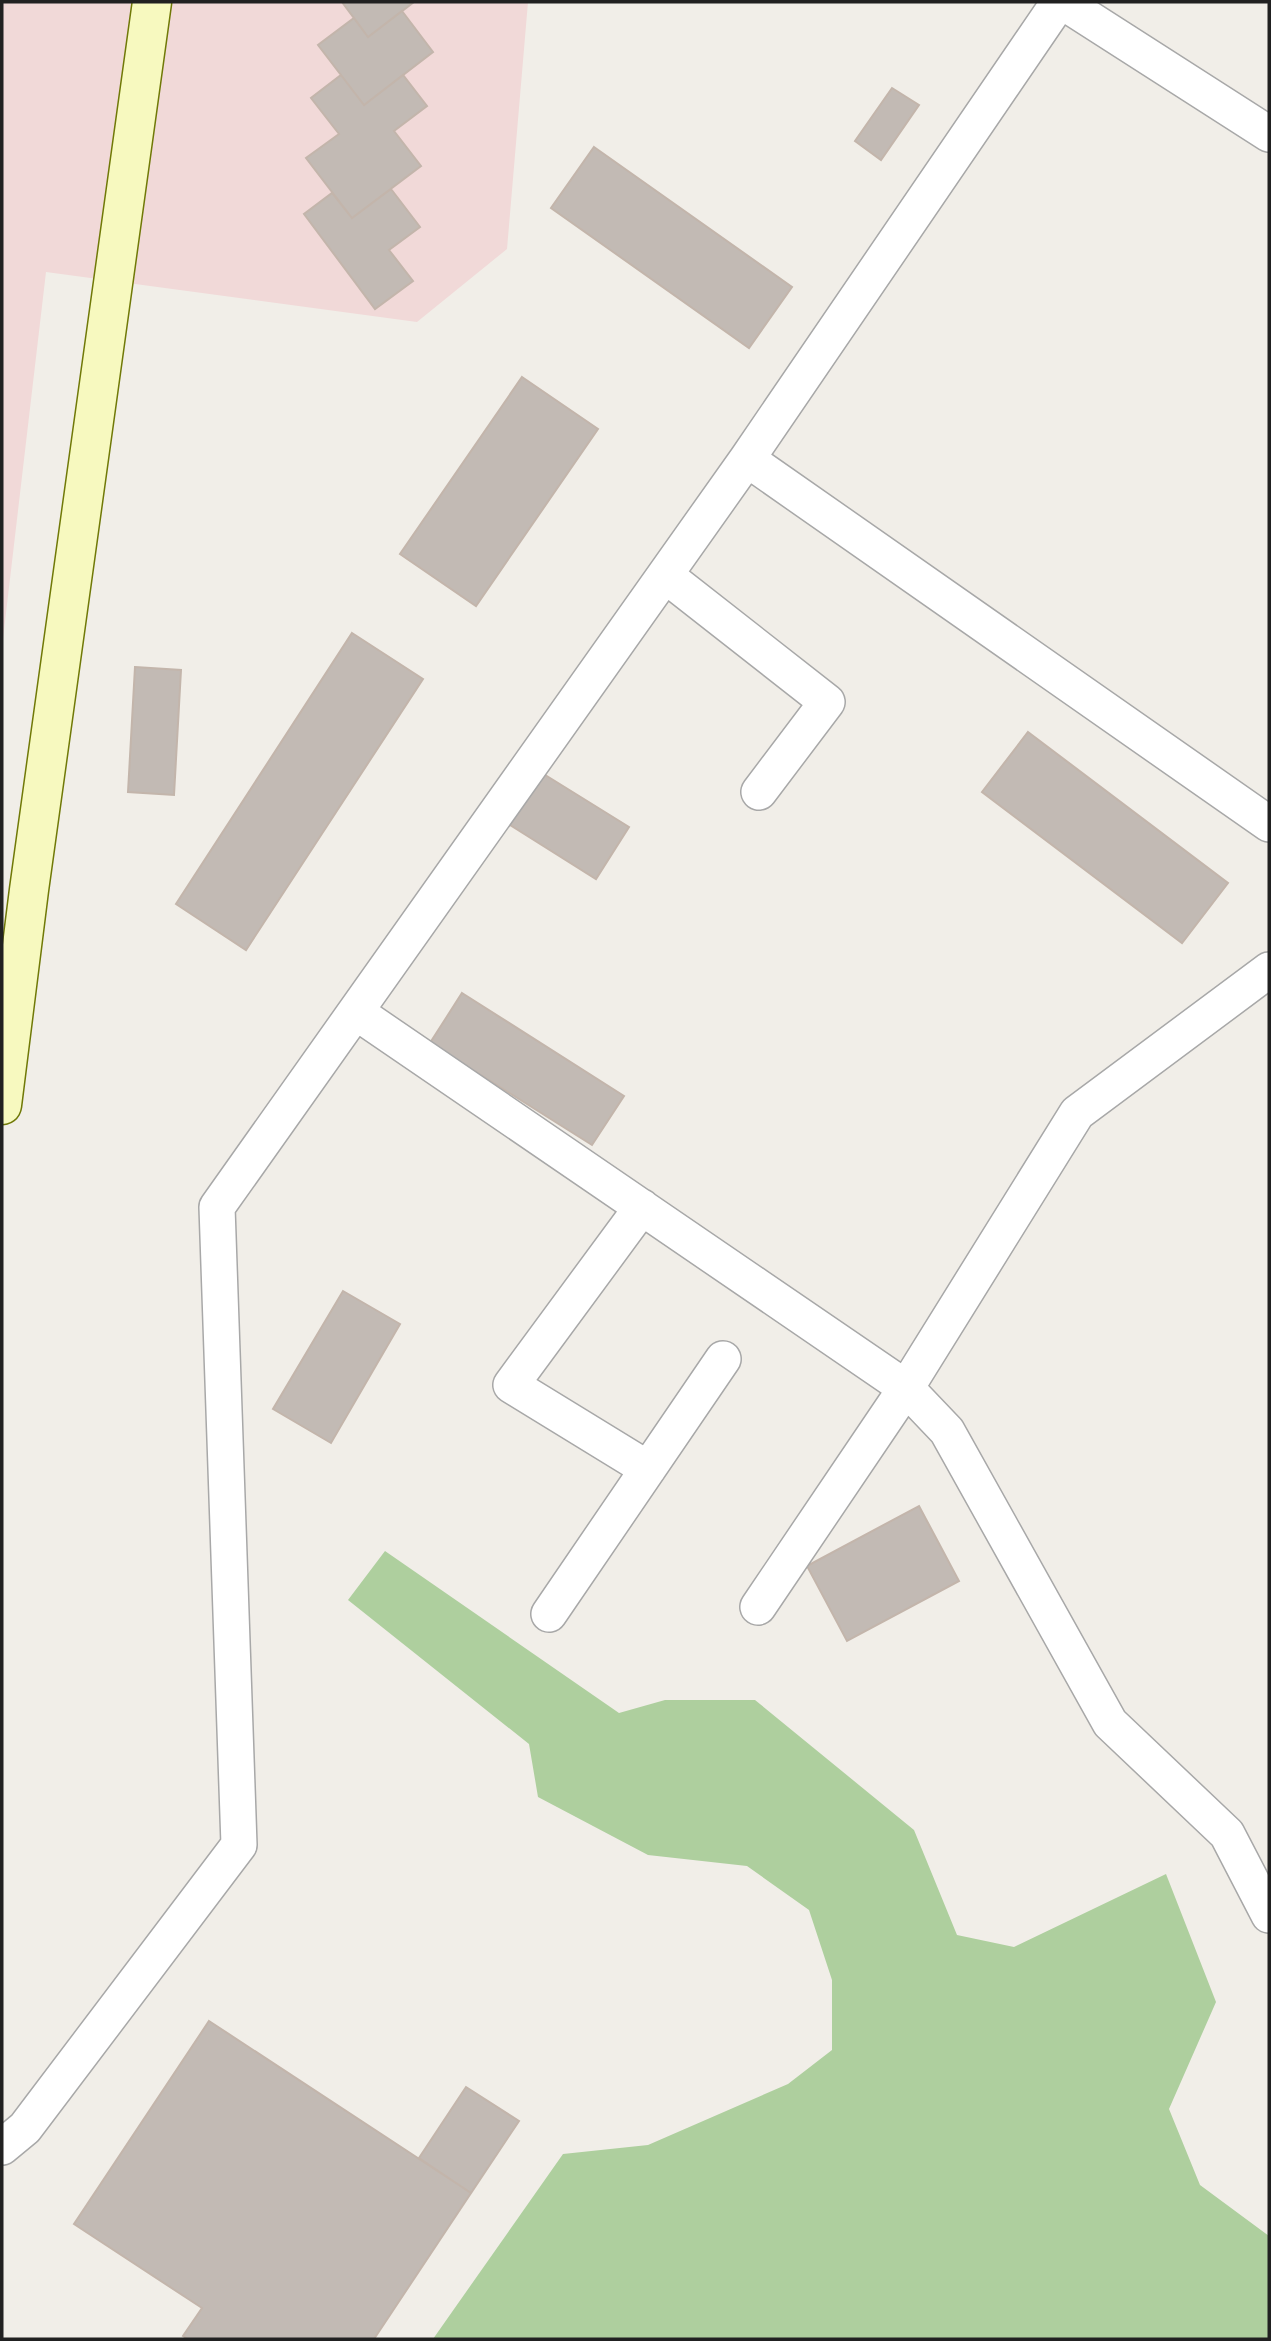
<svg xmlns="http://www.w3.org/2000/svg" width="1271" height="2341" viewBox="0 0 1271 2341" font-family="Signika,sans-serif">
<rect width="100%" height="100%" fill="#f1eee8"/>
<path fill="#f1d9d8" d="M2 2H528L507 249 417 322 46 272 2 647Z"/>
<path fill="#aecf9e" d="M385 1551 619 1713 665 1700H755L914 1830 957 1935 1014 1947 1166 1874 1216 2002 1169 2109 1200 2185 1269 2236V2339H433L563 2154 648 2145 788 2084 832 2050V1980L809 1910 747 1866 648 1855 538 1797 529 1744 348 1600Z"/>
<path fill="#c2bab4" stroke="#c3b5ab" stroke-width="2" d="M342 2H414L368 37Z
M402 11 433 52 364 105 318 45 354 18 368 37Z
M341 75 364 105 403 75 427 106 394 131 421 166 352 218 306 158 339 134 311 98Z
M892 88 919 105 881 160 855 141Z
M594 147 792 287 749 348 551 208Z
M391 189 420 227 389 250 413 281 375 309 304 214 332 193 352 218Z
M522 377 598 429 476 606 400 554Z
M352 633 423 679 246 950 176 904Z
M135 667 181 670 174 795 128 792Z
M1028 732 1228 883 1182 943 982 792Z
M542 773 629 827 596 879 510 825Z
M462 993 624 1096 592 1145 430 1043Z
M343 1291 400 1324 331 1443 273 1409Z
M919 1506 959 1581 847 1641 807 1566Z
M209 2021 471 2193 374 2339H188L183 2336 202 2308 74 2224Z
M466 2087 519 2121 471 2193 419 2158Z"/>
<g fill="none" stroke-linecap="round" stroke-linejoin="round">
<defs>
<path id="street" d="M1063 2 1269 134
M747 459 1269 824
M665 575 827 702 759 792
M356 1012 906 1388 947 1431 1110 1723 1227 1834 1269 1915
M642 1207 511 1385 648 1469
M758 1607 906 1388 1077 1113 1269 970
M549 1614 723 1359
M2 2147 25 2128 239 1845 217 1207 747 459 1059 2"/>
<path id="secondary" d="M2 1105 29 890 152 2"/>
</defs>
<use href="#street" stroke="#a8a8a8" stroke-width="38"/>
<use href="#secondary" stroke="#707907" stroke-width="41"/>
<use href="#street" stroke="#fff" stroke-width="35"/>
<use href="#secondary" stroke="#f7f9bf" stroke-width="38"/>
</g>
<rect width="1271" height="2341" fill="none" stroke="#212121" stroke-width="7"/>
</svg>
